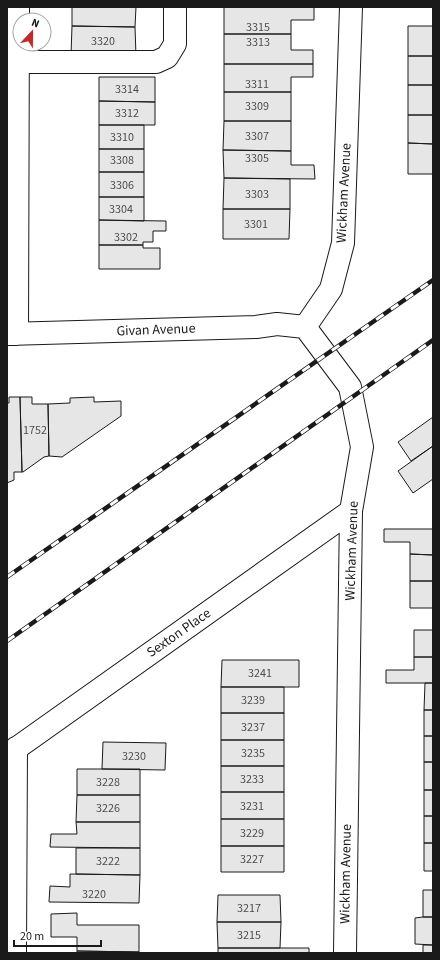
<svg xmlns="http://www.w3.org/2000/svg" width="440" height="960" viewBox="0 0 440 960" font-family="'Source Sans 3',sans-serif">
<rect width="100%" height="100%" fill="#fff"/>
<path fill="#e6e6e6" stroke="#1a1a1a" d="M72 7H136L135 27 72 26Z
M224 7H314V20H291V34H224Z
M72 26 135 27 136 56 71 55Z
M408 26H433V56H408Z
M224 34H291V50H313V64H224Z
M408 56H433V85H408Z
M224 64H313V77H291V92H224Z
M99 77H155V102L99 101Z
M408 85H433V115H408Z
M224 92H291V121H224Z
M99 101 155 102V125H99Z
M408 115H433V144L408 143Z
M224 121H291V151L223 150Z
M99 125H144V149H99Z
M408 143 433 144V174H408Z
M99 149H144V172H99Z
M223 150 291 151V165H314L315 179 224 178Z
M99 172H144V197H99Z
M224 178 290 179V209H223Z
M99 197H144V221L99 220Z
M223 209H290L289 239H223Z
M99 220 166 221V231H153V242H143V245H99Z
M99 245H143V248H160V269H99Z
M9 397H20L22 472H14V480L7 483V403H9Z
M20 397H32V404H48L49 456 44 457 23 472H22Z
M94 397V402L121 401V416L62 457 49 456 48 404 70 403V398Z
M433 417V446L411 461 398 442Z
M433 446V479L413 493 398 471Z
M384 529H433V555L410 554V542H384Z
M410 554 433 555V581H410Z
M410 581H433V608H410Z
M414 630H433V657H414Z
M414 657H433V683H386V670H414Z
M222 660H299V687H221Z
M425 683H433V710H424Z
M221 687H284V713H221Z
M424 710H433V736H424Z
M221 713H284V740H221Z
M424 736H433V762H424Z
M221 740H284V766H221Z
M103 742 166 743 165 770 102 769Z
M424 762H433V790H424Z
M221 766H284V792H221Z
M77 769H140V795H77Z
M424 790H433V816H424Z
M221 792H284V819H221Z
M77 795H140V822H76Z
M424 816H433V843H424Z
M221 819H284V846H221Z
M76 822H140V848L50 847 51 834H77Z
M424 843H433V871H424Z
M221 846H284V872H221Z
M76 848H140V875L76 874Z
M70 874 140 875 139 903 49 902 50 886 70 887Z
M423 890H433V917H423Z
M218 895H280L281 922H217Z
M77 913V925H139V952L77 951V937H51V914Z
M423 917H433V945L415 944V918Z
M217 922H281L280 948H218Z
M423 945H433V953H423Z
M218 948H309V953H218Z
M77 951 139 952V953H77Z"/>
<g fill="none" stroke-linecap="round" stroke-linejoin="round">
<defs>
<path id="minor" d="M18 62H156L167 57 175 44V7
M305 327 350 387 362 447 351 511 345 953
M305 327 331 289 343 243 351 7
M7 334 256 327 277 324 305 327
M17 334 18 7
M7 755 351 511
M15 953 16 748"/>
</defs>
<use href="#minor" stroke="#1a1a1a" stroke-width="24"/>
<use href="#minor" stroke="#fff" stroke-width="22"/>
<defs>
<path id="rail" d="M7 577 433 280
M7 641 433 340"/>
</defs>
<use href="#rail" stroke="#1a1a1a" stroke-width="4.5"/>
<use href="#rail" stroke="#fff" stroke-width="3" stroke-dasharray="9" stroke-linecap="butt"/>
</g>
<g text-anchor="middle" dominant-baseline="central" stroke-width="3" stroke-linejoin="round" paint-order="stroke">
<g font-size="12" fill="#4d4d4d">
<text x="258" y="27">3315</text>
<text x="103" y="41">3320</text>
<text x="258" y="42">3313</text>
<text x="257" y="84">3311</text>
<text x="127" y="89">3314</text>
<text x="257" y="106">3309</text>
<text x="127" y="113">3312</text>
<text x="257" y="136">3307</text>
<text x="122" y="137">3310</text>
<text x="257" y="158">3305</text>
<text x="122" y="160">3308</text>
<text x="122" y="185">3306</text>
<text x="257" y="194">3303</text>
<text x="121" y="209">3304</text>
<text x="256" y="224">3301</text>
<text x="126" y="237">3302</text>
<text x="35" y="430">1752</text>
<text x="260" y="673">3241</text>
<text x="253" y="700">3239</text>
<text x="253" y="727">3237</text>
<text x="253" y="753">3235</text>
<text x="134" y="756">3230</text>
<text x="252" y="779">3233</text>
<text x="108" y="782">3228</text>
<text x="252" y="806">3231</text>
<text x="108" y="808">3226</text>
<text x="252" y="833">3229</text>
<text x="252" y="859">3227</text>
<text x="108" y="861">3222</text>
<text x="94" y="894">3220</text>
<text x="249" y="908">3217</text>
<text x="249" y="935">3215</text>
</g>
<g font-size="14" fill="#1a1a1a" stroke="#fff">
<text transform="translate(344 193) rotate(-87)">Wickham Avenue</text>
<text transform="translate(156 330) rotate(-2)">Givan Avenue</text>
<text transform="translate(352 551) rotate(-88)">Wickham Avenue</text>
<text transform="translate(179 633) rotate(-35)">Sexton Place</text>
<text transform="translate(346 874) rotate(-89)">Wickham Avenue</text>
</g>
</g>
<rect width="440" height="960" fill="none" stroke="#1a1a1a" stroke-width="16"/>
<g transform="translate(32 32) rotate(22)"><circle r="19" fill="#ffffff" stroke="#a3a3a3"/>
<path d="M0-3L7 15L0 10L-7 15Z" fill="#c62828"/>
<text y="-6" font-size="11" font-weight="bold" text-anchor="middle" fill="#1a1a1a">N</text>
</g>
<path d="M14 940v6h87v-6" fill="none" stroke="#1a1a1a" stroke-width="2"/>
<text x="20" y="940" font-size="12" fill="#1a1a1a" stroke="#ffffff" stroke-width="3" paint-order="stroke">20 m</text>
</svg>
